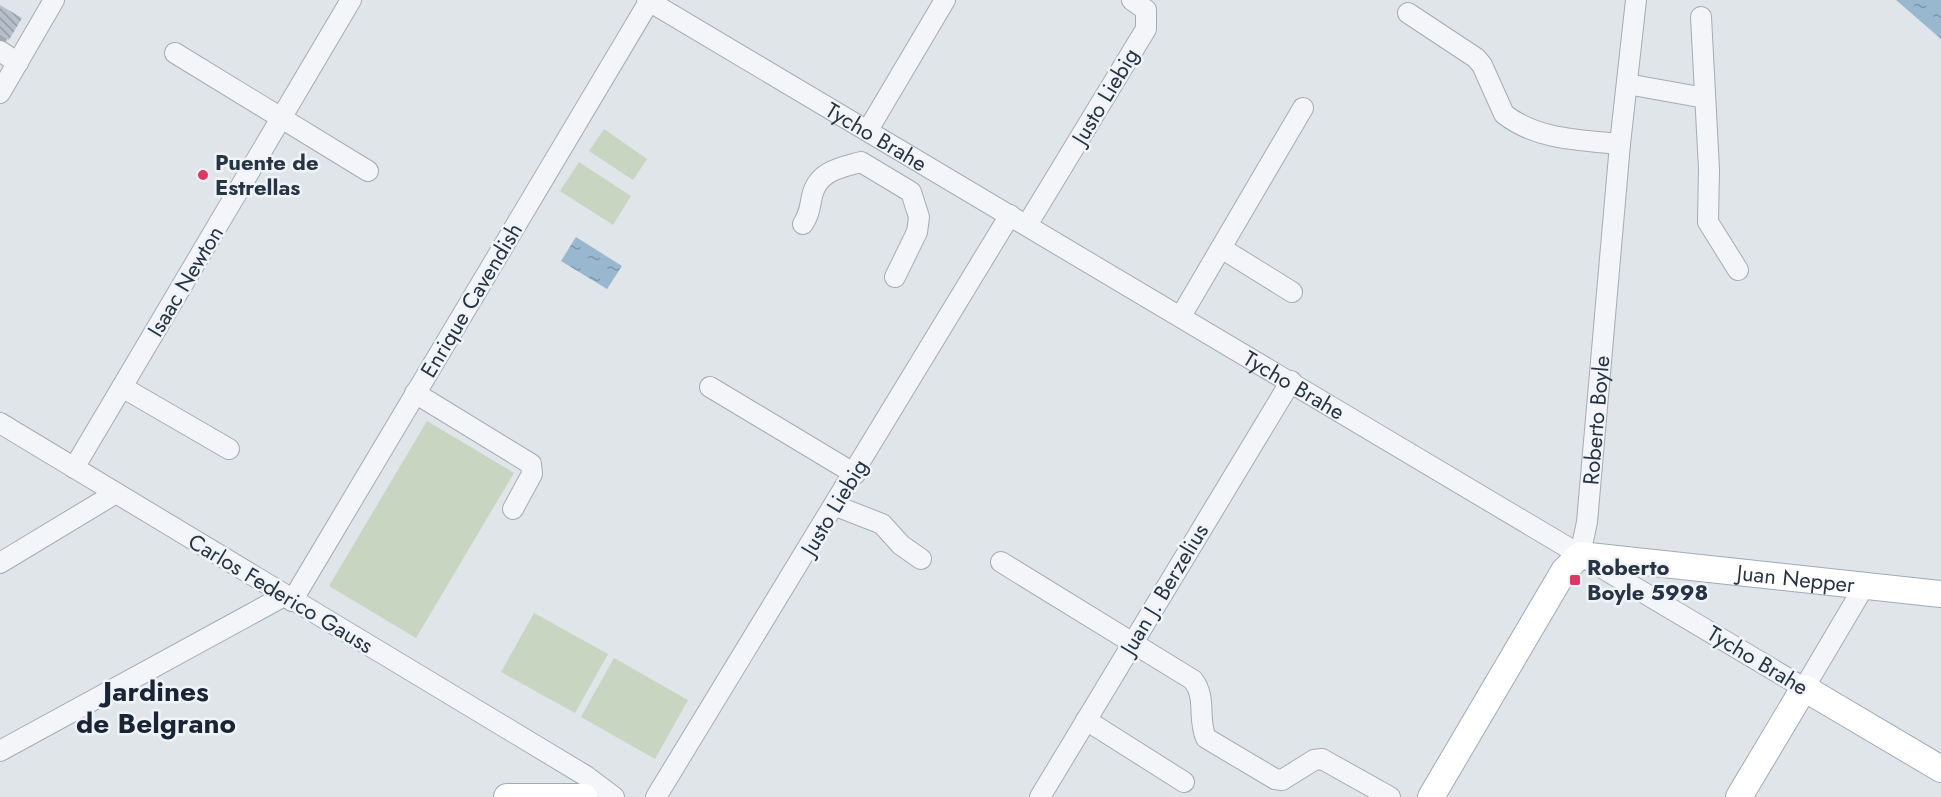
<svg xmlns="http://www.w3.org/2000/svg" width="1941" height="797" viewBox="0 0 1941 797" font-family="Jost,sans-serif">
<defs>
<pattern id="water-ripples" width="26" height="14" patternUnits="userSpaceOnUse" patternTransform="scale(1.5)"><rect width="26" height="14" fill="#97b8ce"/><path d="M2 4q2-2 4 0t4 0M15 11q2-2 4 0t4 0" fill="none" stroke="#7b96a9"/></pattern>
<pattern id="building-back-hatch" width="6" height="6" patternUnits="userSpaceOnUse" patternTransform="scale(1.5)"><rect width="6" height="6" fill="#b6bfc9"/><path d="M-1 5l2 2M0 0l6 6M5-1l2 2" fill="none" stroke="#949ca5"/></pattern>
<filter id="shadow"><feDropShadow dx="-5.5" dy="5.5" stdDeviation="0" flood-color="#0004"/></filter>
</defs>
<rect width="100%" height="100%" fill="#e0e5ea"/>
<path fill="#c8d5c0" d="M604 129 647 159 633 180 589 151Z
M579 162 631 196 613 225 560 191Z
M427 421 514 473 416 638 329 586Z
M534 613 608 654 575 713 501 672Z
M614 658 688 700 655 759 581 717Z"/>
<path fill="url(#water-ripples)" d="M1896 0H1941V39Z
M576 237 622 266 607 289 561 261Z"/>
<path fill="url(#building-back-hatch)" filter="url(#shadow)" d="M0 5 22 18 9 40 0 34Z"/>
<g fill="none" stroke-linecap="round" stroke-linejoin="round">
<defs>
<g id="minor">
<path id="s1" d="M647 0 1804 688 1865 585"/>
<path d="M1408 13 1476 58 1482 65 1504 114C1537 140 1580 140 1620 144"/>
<path d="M1701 17 1709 169 1708 222 1738 270"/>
<path d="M0 51 18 63"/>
<path d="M175 53 368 171"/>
<path d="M1627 84 1705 98"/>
<path d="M0 93 54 0"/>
<path d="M868 130 945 0"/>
<path d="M803 224C809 215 810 207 812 196 818 171 839 168 861 162L911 192 919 217 917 232 895 277"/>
<path d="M1027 225 1146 29V10L1132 0"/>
<path d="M1221 248 1292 292"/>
<path d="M1181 316 1303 108"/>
<path d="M122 387 229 449"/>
<path d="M710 387 855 474"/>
<path d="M415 393 531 464 532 474 513 509"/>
<path d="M0 423 586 776 614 797"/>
<path d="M74 468 351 0"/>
<path d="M836 506 882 524 901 545 921 559"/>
<path id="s2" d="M1580 555 1587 522 1620 144 1636 0"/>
<path d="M1001 562 1193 680C1207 698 1197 718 1206 738L1275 779 1282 780 1314 760 1322 759 1390 797"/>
<path d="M0 563 116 493"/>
<path d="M292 601 650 0"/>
<path d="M1086 720 1184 782"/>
<path d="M0 751 284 596"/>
<path d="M656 797 1010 215"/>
<path d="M1040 797 1291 381"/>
</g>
<g id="major">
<path d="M507 797H584"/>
<path id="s3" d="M1431 797 1564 571 1580 555 1941 594"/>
<path d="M1739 797 1804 688 1941 769"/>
</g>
</defs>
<use href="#minor" stroke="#a4acb5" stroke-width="22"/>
<use href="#major" stroke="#9eabb8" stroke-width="28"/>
<use href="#minor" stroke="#f3f5f8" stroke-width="20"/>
<use href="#major" stroke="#fff" stroke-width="26"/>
</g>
<g fill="#dd3762" stroke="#f0f4f8" stroke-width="2">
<circle cx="203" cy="175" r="6"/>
<rect x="1569" y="574" width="12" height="12" rx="3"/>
</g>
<g text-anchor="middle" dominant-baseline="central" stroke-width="5" stroke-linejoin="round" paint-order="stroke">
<g font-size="22" fill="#263444" stroke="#f0f4f8">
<text transform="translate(1105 96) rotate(-59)">Justo Liebig</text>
<text stroke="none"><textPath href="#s1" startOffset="267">Tycho Brahe</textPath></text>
<text transform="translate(185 281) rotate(-59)">Isaac Newton</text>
<text transform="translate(471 300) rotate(-59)">Enrique Cavendish</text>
<text stroke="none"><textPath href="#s1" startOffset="753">Tycho Brahe</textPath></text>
<text stroke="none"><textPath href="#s2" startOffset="136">Roberto Boyle</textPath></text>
<text transform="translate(834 507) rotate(-59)">Justo Liebig</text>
<text stroke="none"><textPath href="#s3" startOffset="502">Juan Nepper</textPath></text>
<text transform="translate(1164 589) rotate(-59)">Juan J. Berzelius</text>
<text transform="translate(281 593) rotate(31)">Carlos Federico Gauss</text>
<text transform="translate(1758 660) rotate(31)">Tycho Brahe</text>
</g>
<g font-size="22" font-weight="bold" fill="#263444" stroke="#f0f4f8" text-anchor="start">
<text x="215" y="162">Puente de<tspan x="215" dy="25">Estrellas</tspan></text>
<text x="1587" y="567">Roberto<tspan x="1587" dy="25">Boyle 5998</tspan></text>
</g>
<g font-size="28" font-weight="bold" fill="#192534" stroke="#f0f4f8">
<text x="156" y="691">Jardines<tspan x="156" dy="32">de Belgrano</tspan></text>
</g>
</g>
</svg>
